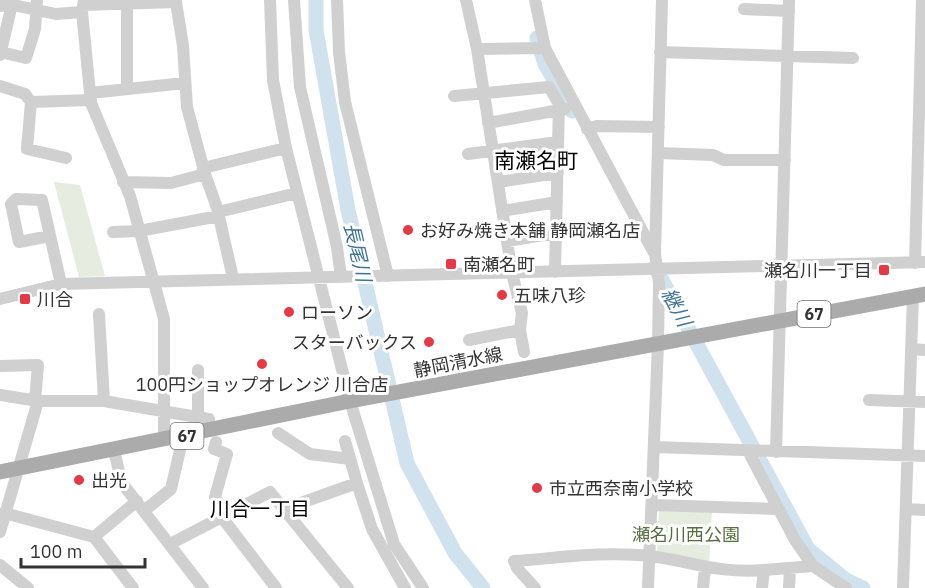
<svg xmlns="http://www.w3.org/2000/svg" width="925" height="588" viewBox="0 0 925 588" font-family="'IBM Plex Sans','Noto Sans JP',sans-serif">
<rect width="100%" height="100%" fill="#fff"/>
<path fill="#e6ecdf" d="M54 182 80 185 105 276 79 277Z
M659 509 712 511 709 564 657 552Z"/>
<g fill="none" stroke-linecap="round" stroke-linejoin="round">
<path stroke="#cfe2ee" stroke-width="15" d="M316 0V30L348 210 407 463 455 553 483 588
M537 38 545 64 572 111
M655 267 808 549 846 580 863 588"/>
<path stroke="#d0d0d0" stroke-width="12" d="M84 0 82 12 91 103 130 196 164 319V440
M270 0 273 80 286 148 350 401 394 544 423 588
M294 0 300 87 337 247 341 277
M337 0 339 52 345 102 388 276
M466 0 477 49 512 273 522 313 520 330 524 352
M535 0 545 48 654 253
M83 5 176 2 183 46 187 107 205 174 171 183 123 182
M0 6 13 5 56 14 82 12
M744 9 789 11
M477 49 545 48
M1 52 26 58 35 29 37 0
M660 52 853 58
M0 55 13 0
M0 86 25 94 31 102 27 149 66 158
M127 89V4
M90 93 185 83
M454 96 549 87 559 104 555 272
M31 102 91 100
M488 123 565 109
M587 129 597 126 659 127
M658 153 713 155 724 160H785
M468 154 558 142
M203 168 286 148
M205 174 217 208 233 278
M498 182 558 173
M502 211 557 202
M218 212 297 193
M113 232 139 231 219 216
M50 236 19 242 11 204 16 199 42 200 61 284
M507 241 556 233
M915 263 922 0
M0 299 61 284 925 262
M99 314 104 401
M469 340 520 330
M911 349 925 350
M0 366 38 365 35 401
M198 370V417
M0 395 38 401H104L209 419
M869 400 925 402
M278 433 310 454 350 459
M345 441 357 483
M216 442 214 449 227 454 215 497 223 515
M654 447 925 456
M114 451 122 483 203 588
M748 451 795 540 813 566 846 588
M776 452 789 0
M652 505 779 509
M284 509 357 483 372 529 405 588
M906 509 925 510
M144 511 171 489 183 437
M4 513 94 537 133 588
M221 516 276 588
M0 532 38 401
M94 537 137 501
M170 544 270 492 348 588
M0 565 28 588
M764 570 813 566
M535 588 517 568 514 561C558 558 605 551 649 556 691 561 719 574 764 570L762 588
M648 588 658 344 659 283 655 254 662 0
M703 588 705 569
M789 588 790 568
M903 588 913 296"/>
<path stroke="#ababab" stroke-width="15" d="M0 472 350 401 925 294"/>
</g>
<g fill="#e63946" stroke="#fff" stroke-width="2">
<circle cx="408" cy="230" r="6"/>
<rect x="445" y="258" width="12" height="12" rx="3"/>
<rect x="878" y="264" width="12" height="12" rx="3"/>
<circle cx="502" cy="295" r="6"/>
<rect x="19" y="293" width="12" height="12" rx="3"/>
<circle cx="289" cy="312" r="6"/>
<circle cx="429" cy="342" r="6"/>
<circle cx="262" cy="364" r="6"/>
<circle cx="79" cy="480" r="6"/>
<circle cx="537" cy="488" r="6"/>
</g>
<g text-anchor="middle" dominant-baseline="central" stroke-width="6" stroke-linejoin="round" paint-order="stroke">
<g fill="#fff" stroke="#707070" stroke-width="1.5">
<rect x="797.5" y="301" width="33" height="26" rx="4.5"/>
<rect x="170.5" y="423" width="33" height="26" rx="4.5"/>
</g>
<g font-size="16" font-weight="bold" fill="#333">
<text x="814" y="314">67</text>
<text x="187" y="436">67</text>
</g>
<g font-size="18" fill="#333" stroke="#fff" text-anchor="start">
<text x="420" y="230">お好み焼き本舗 静岡瀬名店</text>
<text x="463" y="264">南瀬名町</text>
<text x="872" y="270" text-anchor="end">瀬名川一丁目</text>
<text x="514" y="295">五味八珍</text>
<text x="37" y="299">川合</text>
<text x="301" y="312">ローソン</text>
<text x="417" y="342" text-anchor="end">スターバックス</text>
<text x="262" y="384" text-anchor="middle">100円ショップオレンジ 川合店</text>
<text x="91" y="480">出光</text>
<text x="549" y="488">市立西奈南小学校</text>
</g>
<g font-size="18" fill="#333" stroke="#fff">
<text transform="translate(458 362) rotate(-11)">静岡清水線</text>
</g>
<g font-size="18" fill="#56703f" stroke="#fff">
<text x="686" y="534">瀬名川西公園</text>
</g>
<g font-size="20" font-style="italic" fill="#3f7597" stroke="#fff">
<text transform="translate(358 252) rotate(77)">長尾川</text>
<text transform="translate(677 307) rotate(62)">継川</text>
</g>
<g font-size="20" fill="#000" stroke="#fff">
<text x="260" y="508">川合一丁目</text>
</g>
<g font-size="21" fill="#000" stroke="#fff">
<text x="536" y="160">南瀬名町</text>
</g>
</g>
<path d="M21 558v9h124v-9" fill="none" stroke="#333333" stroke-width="3"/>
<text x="30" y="558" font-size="18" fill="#333333" stroke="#ffffff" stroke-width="4.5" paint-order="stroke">100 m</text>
</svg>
